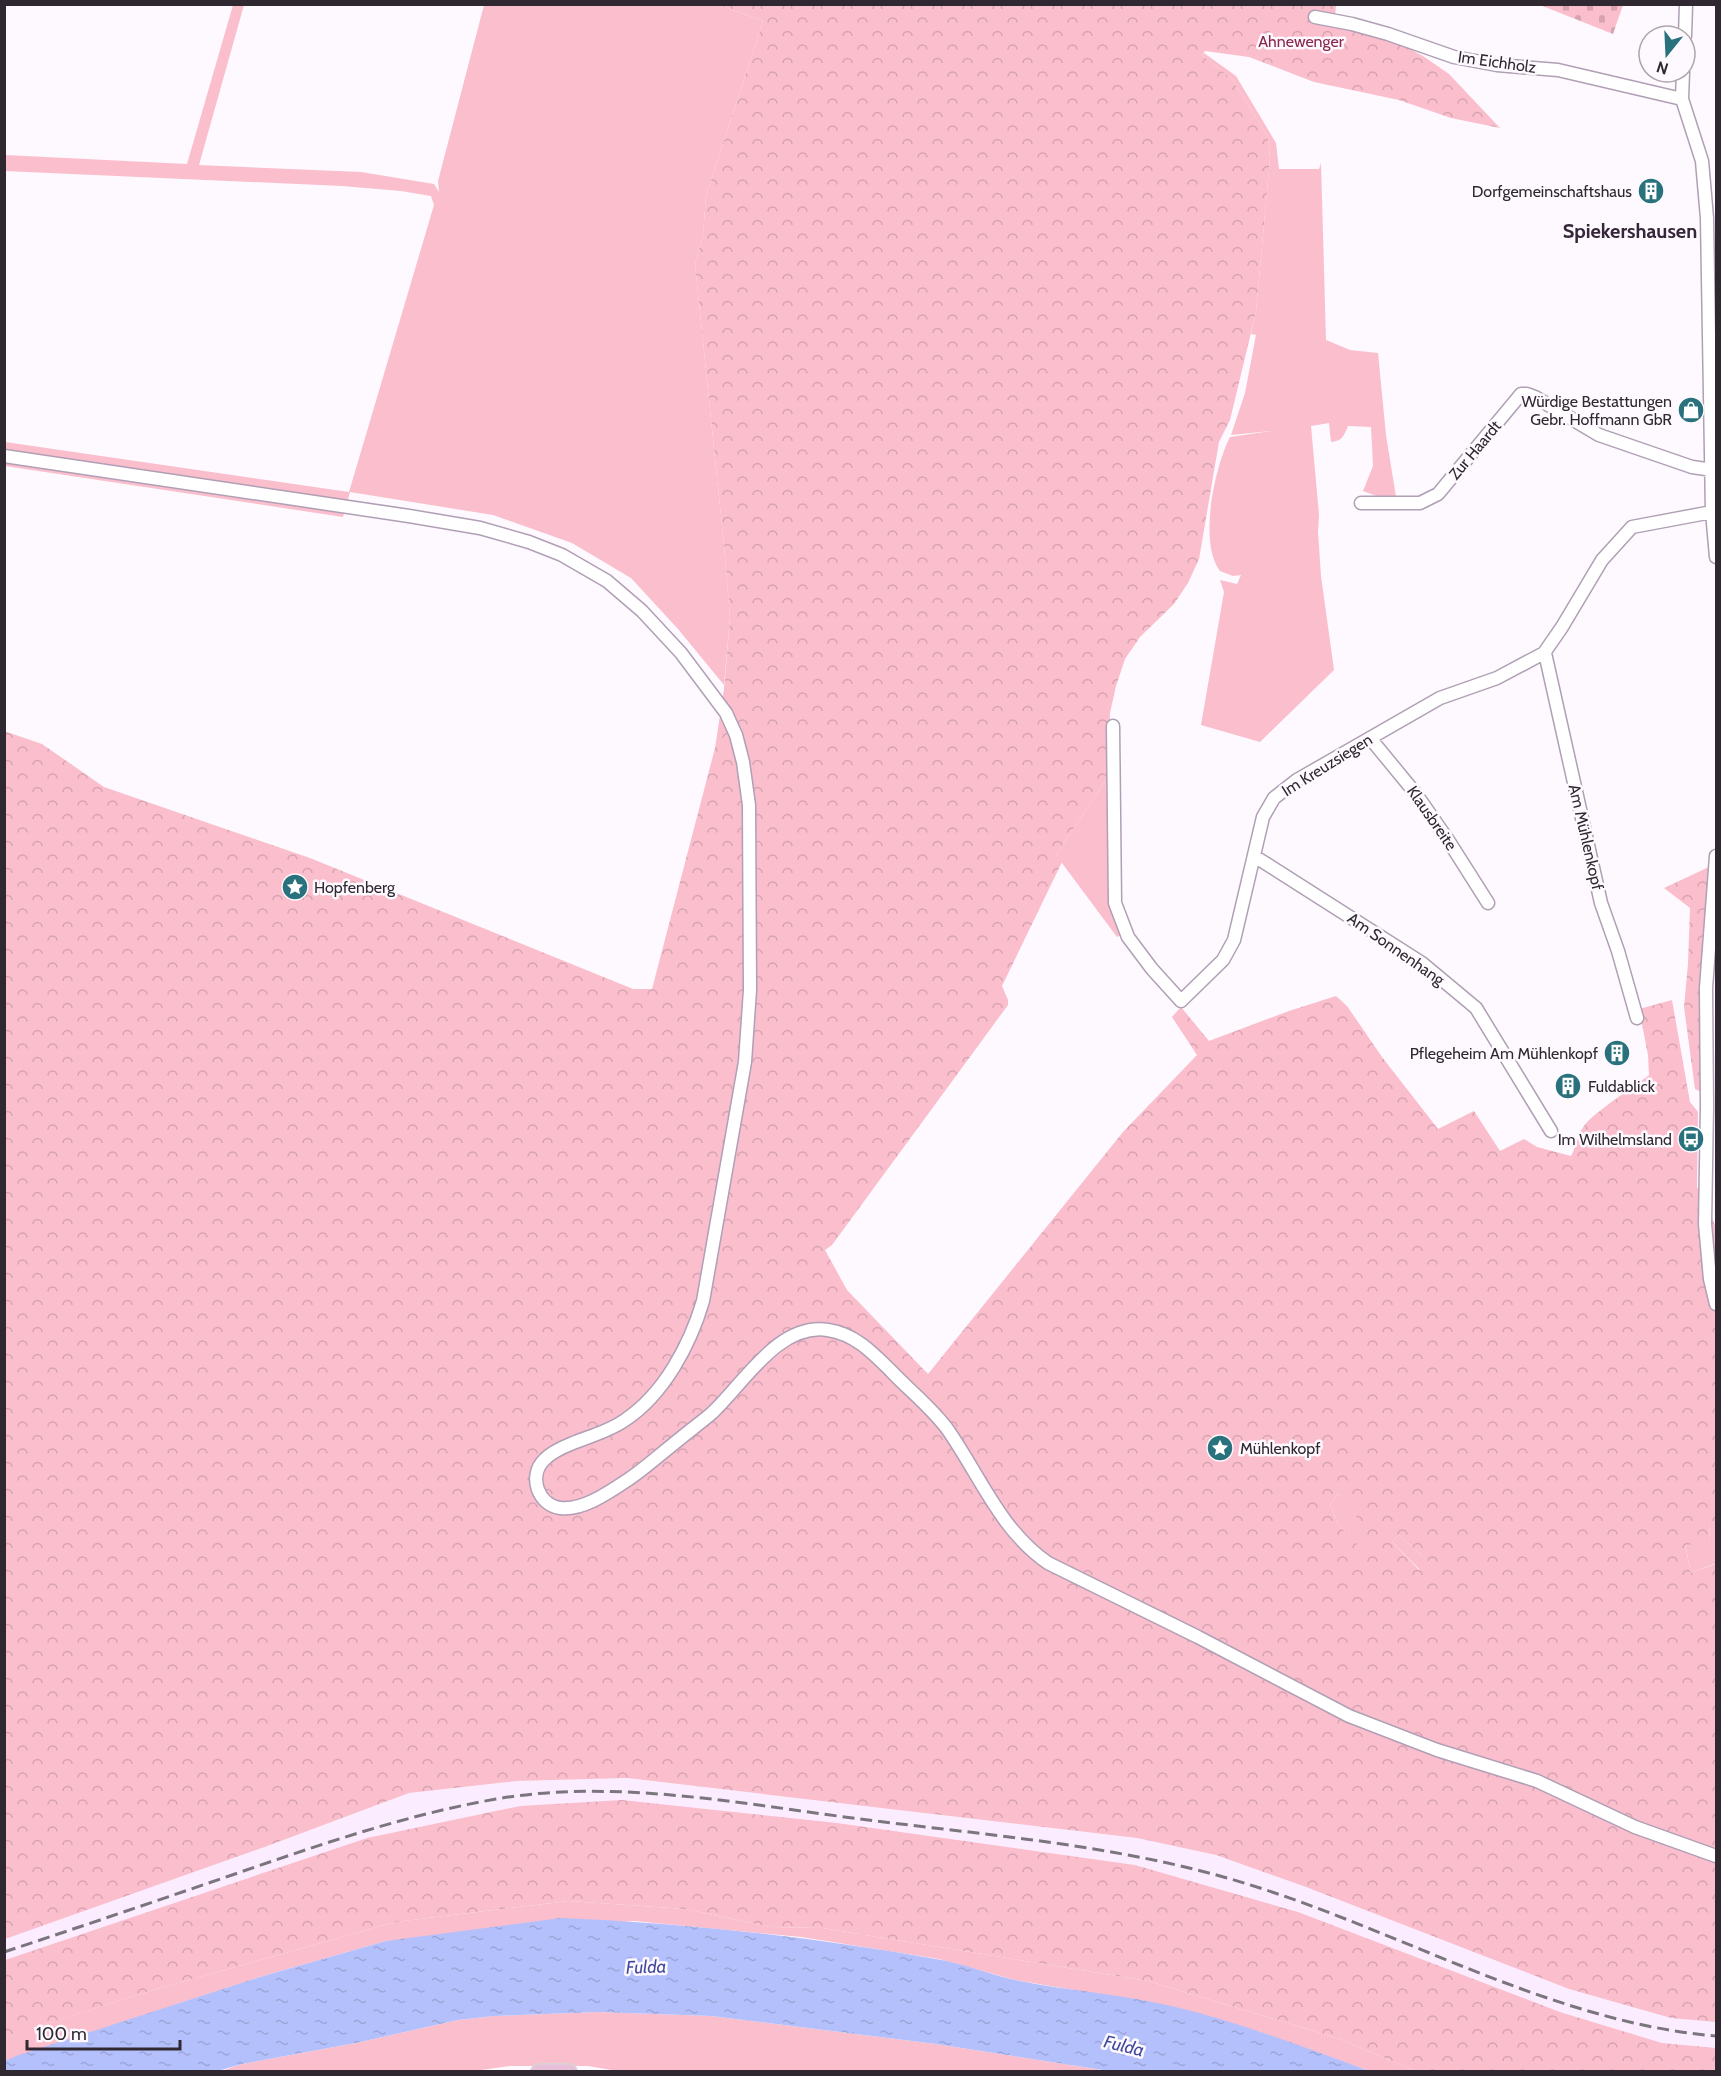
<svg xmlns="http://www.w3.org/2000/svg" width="1721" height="2076" viewBox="0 0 1721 2076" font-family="Cabin,sans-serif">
<defs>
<pattern id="forest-crowns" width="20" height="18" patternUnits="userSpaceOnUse" patternTransform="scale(1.5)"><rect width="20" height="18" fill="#fabecd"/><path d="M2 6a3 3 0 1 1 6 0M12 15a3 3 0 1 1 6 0" fill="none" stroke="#d7a3b0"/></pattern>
<pattern id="cemetery-stones" width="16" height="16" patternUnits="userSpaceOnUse" patternTransform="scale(1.5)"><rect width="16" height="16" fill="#fabecd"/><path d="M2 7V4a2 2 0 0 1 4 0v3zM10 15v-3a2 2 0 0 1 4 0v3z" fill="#d7a3b0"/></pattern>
<pattern id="water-ripples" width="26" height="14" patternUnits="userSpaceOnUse" patternTransform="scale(1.5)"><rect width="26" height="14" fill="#b4c0fb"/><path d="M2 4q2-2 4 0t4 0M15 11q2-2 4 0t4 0" fill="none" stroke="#9ba5d8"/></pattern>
</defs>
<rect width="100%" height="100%" fill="#fdf9fe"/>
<path fill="#fbedff" d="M627 1778 1137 1838 1216 1855 1306 1887 1569 1989 1671 2018 1716 2022V2048L1662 2043 1560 2012 1298 1912 1135 1865 837 1823 520 1806 367 1838 5 1960 4 1939 262 1848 409 1793 517 1781Z"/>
<path fill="#fabecd" d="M233 5H244L199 165 361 172 434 184 439 192 438 181 484 5H719L763 21 706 196 703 235 695 264 724 545 730 617 724 685 678 629 631 578 572 543 493 515 350 492 343 517 5 466V442L349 492 434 205 431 196 401 191 342 186 5 171V155L187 164Z
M1204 53 1236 76 1276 143 1279 169H1319L1321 163 1326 340 1350 350 1378 353 1386 435 1396 497 1382 498 1363 491 1373 466 1371 427 1348 426C1344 436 1342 441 1331 442L1329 423 1311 426 1319 515 1318 532 1321 576 1334 670 1260 742 1201 725 1224 592 1220 580 1237 584 1241 575 1233 576 1220 571C1198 543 1215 466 1230 437L1271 431 1231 435 1245 393 1256 335 1251 334 1256 312 1270 159 1268 137 1232 79 1202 55Z
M1108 777 1121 935 1117 937 1056 855Z
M1337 1494 1360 1502 1371 1559 1339 1526 1330 1505Z
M1710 1521H1716V1566L1714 1564 1691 1573 1685 1544 1709 1542Z
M1399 1535 1430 1563 1420 1570 1392 1542Z
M569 1901 685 1909 770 1927 822 1928 1148 1981 1340 2039 1415 2071H1369L1260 2032 1175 2007 1015 1980 939 1959 801 1937 634 1921 386 1941 263 1976 5 2061 4 2037 150 1991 395 1922Z
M598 2012 711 2016 936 2044 1109 2071 623 2072 588 2066H510L467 2072H218L242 2064 356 2043 458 2020 494 2016Z"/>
<path fill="url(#forest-crowns)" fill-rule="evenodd" d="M719 5H1336L1335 18 1363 24 1423 56 1449 74 1500 128 1451 118 1399 100 1314 82 1249 57 1205 51 1202 55 1232 79 1268 137 1270 159 1256 312 1230 420 1219 442 1199 559 1188 583 1174 604 1140 637 1125 659 1116 686 1110 713 1108 777 1056 855 1062 862 1002 986 1008 1000V1005L832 1245 825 1250 847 1290 928 1374 1123 1132 1197 1055 1172 1017 1181 1007 1209 1041 1289 1011 1336 996 1347 1006 1382 1057 1438 1129 1474 1111 1500 1151 1524 1139 1537 1147 1571 1156C1577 1146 1577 1135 1584 1126 1594 1112 1634 1087 1649 1075L1648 1055 1639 1009 1672 1000 1690 1102 1698 1112 1697 1187 1716 1227V1521L1710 1522 1709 1543 1685 1545 1691 1573 1715 1564 1716 1566V2022L1671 2018 1569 1989 1306 1887 1216 1855 1137 1838 627 1778 517 1781 409 1793 262 1848 5 1939 4 731 42 744 104 787 310 858 633 989H652L715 748 724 689 730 617 724 545 695 264 703 235 706 196 763 21ZM1337 1494 1360 1503 1355 1523 1370 1557 1339 1526 1330 1505ZM1399 1535 1430 1563 1419 1570 1392 1542Z
M1711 866 1701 965 1703 1093 1695 1089 1684 1007 1688 964 1690 908 1664 888Z
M622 1800 837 1823 1135 1865 1298 1912 1560 2012 1662 2043 1716 2048V2071H1415L1340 2039 1148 1981 822 1928 770 1927 685 1909 569 1901 395 1922 150 1991 5 2037V1960L367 1838 520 1806Z"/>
<path fill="url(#cemetery-stones)" d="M1540 5H1623L1613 34Z"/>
<path fill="url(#water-ripples)" d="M561 1918C687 1923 812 1937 936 1959 962 1963 988 1974 1015 1980 1068 1991 1123 1994 1176 2007 1242 2023 1306 2048 1369 2071H1109L936 2044 711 2016 598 2012 494 2016 458 2020 356 2043 242 2064 218 2071H5V2061L16 2056 263 1976 386 1941Z"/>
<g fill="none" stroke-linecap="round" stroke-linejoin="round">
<defs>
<path id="minor" d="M1315 17 1352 24 1388 34 1454 57 1497 65 1558 70 1682 99
M1685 36 1686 4
M1683 72 1682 99 1702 161 1707 218 1712 512 1716 557
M4 456 409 516 480 528 529 542 562 555 607 581 642 611 681 653 726 713 736 735 743 762 749 805 750 990 745 1062 703 1301C690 1345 664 1394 625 1420 610 1431 590 1436 573 1443 563 1447 551 1452 544 1460 528 1476 538 1505 560 1508 583 1511 611 1491 629 1479 644 1469 657 1457 671 1446 684 1435 699 1424 712 1413 744 1383 779 1322 828 1330 855 1334 873 1353 891 1371 910 1391 932 1408 948 1430 980 1476 1001 1531 1048 1563L1198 1637 1349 1716 1437 1750 1537 1781 1635 1827 1716 1856
M1361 503H1420L1438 494 1521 394H1527L1535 397 1599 435 1692 467 1713 470
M1545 653 1601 903 1618 951 1637 1018
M1113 726 1115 903 1128 937 1152 969 1181 1001 1223 960 1234 940 1263 817 1274 798 1297 780 1440 698 1497 678 1544 653 1562 627 1602 560 1632 527 1712 512
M1370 738 1416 794 1448 840 1488 903
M1254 856 1422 963 1476 1008 1551 1131
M1716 856 1706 988 1707 1107 1705 1224 1710 1279 1716 1304"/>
<path id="major" d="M539 2072H569"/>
</defs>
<use href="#minor" stroke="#b09fb5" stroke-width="15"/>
<use href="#major" stroke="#d5d4d6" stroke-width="18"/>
<use href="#minor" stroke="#fff" stroke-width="12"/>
<use href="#major" stroke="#e8bfd9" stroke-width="15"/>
<path stroke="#7b767d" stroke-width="3" stroke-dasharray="12 6" stroke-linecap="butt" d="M4 1952C80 1927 156 1901 232 1875 319 1845 405 1815 496 1799 617 1778 748 1805 868 1820 987 1835 1112 1845 1227 1878 1390 1924 1547 2022 1716 2036"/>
</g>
<defs>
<symbol id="building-disc" viewBox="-11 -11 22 22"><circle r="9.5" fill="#29717c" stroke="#fdf9fe"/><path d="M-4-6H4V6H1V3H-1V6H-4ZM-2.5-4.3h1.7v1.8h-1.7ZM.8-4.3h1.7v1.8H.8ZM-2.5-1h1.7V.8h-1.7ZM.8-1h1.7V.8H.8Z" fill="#fff"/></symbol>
<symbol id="shop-disc" viewBox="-11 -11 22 22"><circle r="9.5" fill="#29717c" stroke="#fdf9fe"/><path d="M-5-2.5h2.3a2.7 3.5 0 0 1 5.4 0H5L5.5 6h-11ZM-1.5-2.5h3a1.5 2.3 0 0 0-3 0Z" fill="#fff"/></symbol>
<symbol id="sight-disc" viewBox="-11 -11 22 22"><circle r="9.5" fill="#29717c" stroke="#fdf9fe"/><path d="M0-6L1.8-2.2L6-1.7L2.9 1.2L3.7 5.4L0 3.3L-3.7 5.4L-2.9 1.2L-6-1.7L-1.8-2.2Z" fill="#fff"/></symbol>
<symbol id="bus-disc" viewBox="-11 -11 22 22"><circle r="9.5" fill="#29717c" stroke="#fdf9fe"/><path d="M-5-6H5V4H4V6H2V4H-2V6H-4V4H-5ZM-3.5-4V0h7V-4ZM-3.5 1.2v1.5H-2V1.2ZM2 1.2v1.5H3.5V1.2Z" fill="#fff"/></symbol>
</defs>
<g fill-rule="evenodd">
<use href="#building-disc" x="1636" y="176" width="30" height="30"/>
<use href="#shop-disc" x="1676" y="395" width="30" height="30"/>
<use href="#sight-disc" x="280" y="872" width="30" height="30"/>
<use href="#building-disc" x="1602" y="1038" width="30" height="30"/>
<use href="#building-disc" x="1553" y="1071" width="30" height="30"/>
<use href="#bus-disc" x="1676" y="1124" width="30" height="30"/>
<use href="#sight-disc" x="1205" y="1433" width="30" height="30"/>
</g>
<g text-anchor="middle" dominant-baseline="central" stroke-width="5" stroke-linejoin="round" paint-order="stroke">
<g font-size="16" fill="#89284c" stroke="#fdf9fe">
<text x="1301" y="41">Ahnewenger</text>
</g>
<g font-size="16" fill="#2f2831" stroke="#fdf9fe">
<text transform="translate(1497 62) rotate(8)">Im Eichholz</text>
<text transform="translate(1475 450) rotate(-50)">Zur Haardt</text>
<text transform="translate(1327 765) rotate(-32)">Im Kreuzsiegen</text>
<text transform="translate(1432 818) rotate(55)">Klausbreite</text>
<text transform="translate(1586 837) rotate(77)">Am Mühlenkopf</text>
<text transform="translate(1396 949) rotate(35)">Am Sonnenhang</text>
</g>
<g font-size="16" fill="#2f2831" stroke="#fdf9fe" text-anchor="end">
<text x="1632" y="191">Dorfgemeinschaftshaus</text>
<text x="1672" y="401">Würdige Bestattungen<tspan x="1672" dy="18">Gebr. Hoffmann GbR</tspan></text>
<text x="314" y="887" text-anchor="start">Hopfenberg</text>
<text x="1598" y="1053">Pflegeheim Am Mühlenkopf</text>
<text x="1588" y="1086" text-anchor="start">Fuldablick</text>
<text x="1672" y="1139">Im Wilhelmsland</text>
<text x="1240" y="1448" text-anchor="start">Mühlenkopf</text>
</g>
<g font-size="18" font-style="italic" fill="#41499d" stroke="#fdf9fe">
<text transform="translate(646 1967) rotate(-2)">Fulda</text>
<text transform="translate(1124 2046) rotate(14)">Fulda</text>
</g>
<g font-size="20" font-weight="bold" fill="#352739" stroke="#fdf9fe">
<text x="1630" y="231">Spiekershausen</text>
</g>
</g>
<rect width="1721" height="2076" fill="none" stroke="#2f2831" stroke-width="12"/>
<g transform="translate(1667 54) rotate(198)"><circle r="28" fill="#fdf9fe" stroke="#aba5ac" stroke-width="1.5"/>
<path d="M0-4.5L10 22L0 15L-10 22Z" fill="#29717c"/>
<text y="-9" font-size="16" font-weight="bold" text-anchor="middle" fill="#2f2831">N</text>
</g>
<path d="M27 2040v9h153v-9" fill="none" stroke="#2f2831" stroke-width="3"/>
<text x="36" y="2040" font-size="18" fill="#2f2831" stroke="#fdf9fe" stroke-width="4.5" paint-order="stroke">100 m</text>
</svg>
